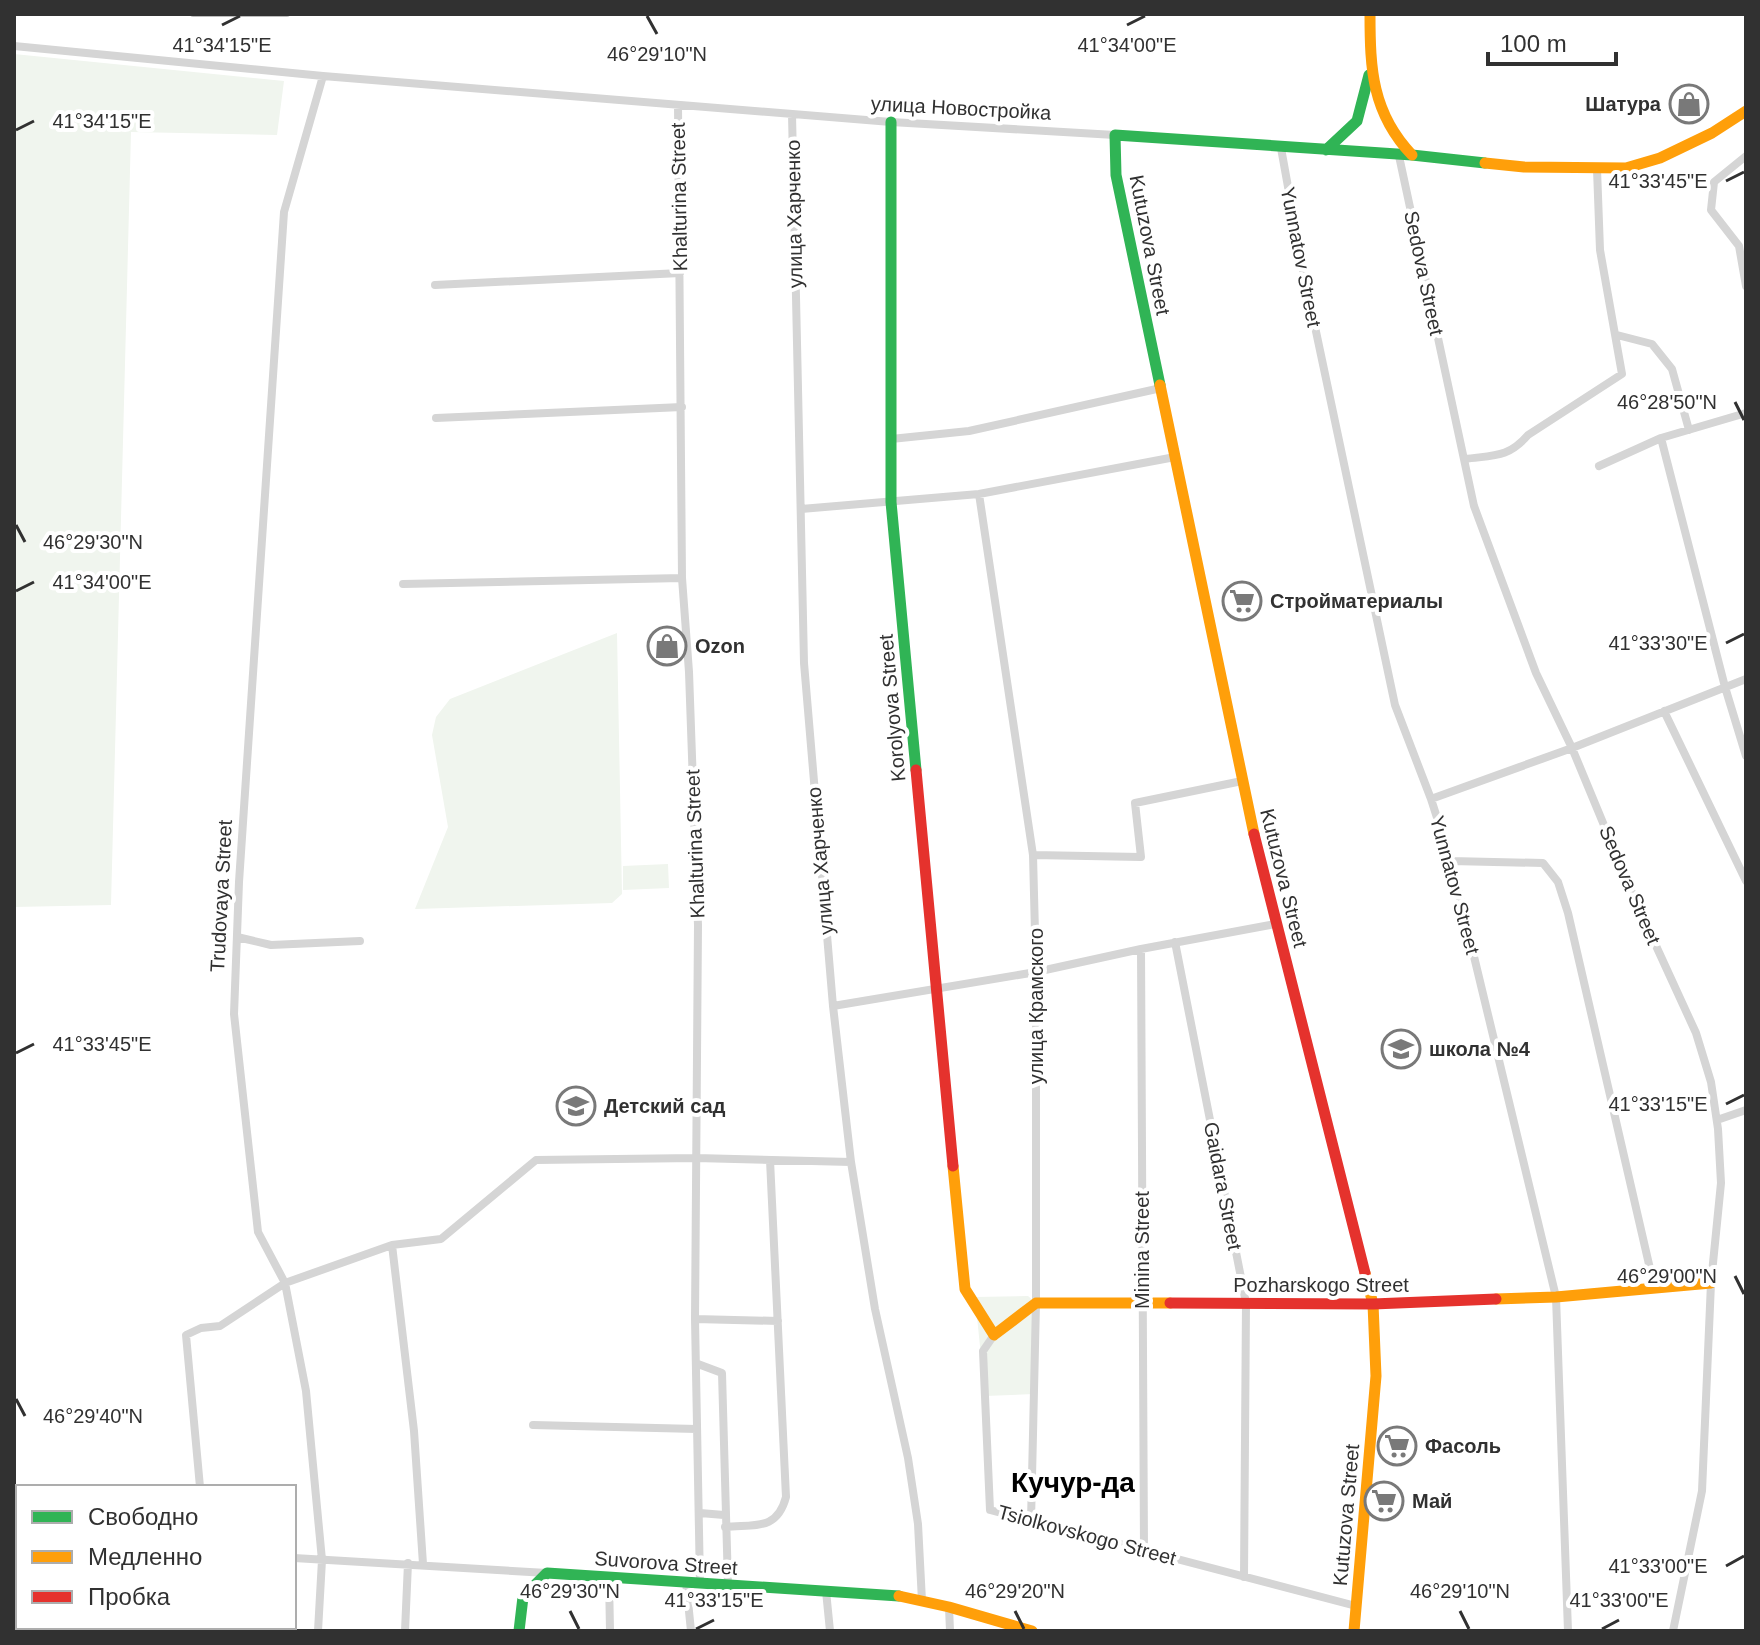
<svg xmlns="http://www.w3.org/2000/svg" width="1760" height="1645" viewBox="0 0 1760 1645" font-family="Arial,sans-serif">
<rect width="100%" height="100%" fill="#fff"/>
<path fill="#f0f5ee" d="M14 54 284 81 277 135 131 132 111 905 14 907Z
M617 633 622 894 612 903 415 909 448 827 432 735 436 717 450 699Z
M668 864 669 888 623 890V866Z
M1028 1296 1036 1303 1034 1394 985 1396 975 1297Z"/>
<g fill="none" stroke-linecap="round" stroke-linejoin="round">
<path stroke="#d5d5d5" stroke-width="8" d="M14 46 323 76 891 122 1115 135
M323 76 284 212 239 882 234 1014 258 1232 285 1283 392 1245 414 1431 423 1564
M678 105 682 578 689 672 698 925 695 1319 700 1584
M792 114 804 663 833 1006 851 1162 875 1309 908 1458 918 1524 922 1601
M1281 148 1303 270 1395 705 1431 799 1451 861 1556 1297 1568 1631
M1399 156 1474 506 1536 673 1572 748 1635 900 1696 1033 1711 1082 1718 1129 1721 1183 1711 1283 1702 1491 1673 1631
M1746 156 1714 182 1711 210 1739 246 1746 286
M435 285 680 273
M1617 335 1652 344 1672 369 1689 430
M436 418 682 407
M1661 438 1725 687 1746 756
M891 439 969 431 1161 388
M1465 459C1494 455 1508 458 1528 435L1622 374 1600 250 1597 169
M1599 466 1661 438 1746 413
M979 494 1033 855 1036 972V1303L1031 1521
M801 509 979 494 1175 457
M403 584 682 578
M1664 711 1746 881
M1431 799 1572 748 1746 679
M1033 855 1141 857 1135 803 1242 781
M1451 861 1543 863 1558 882 1568 913 1654 1286
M237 937 271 945 360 941
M1175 942 1246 1303 1244 1577
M1141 949 1144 1551
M833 1006 1036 972 1141 949 1275 924
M1717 1120 1746 1110
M392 1245 441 1239 536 1160 696 1158 851 1162
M695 1319 778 1321
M994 1335 983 1351 990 1510 1356 1606
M698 1364 722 1373 728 1585
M533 1425 697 1429
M200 1487 186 1335 201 1328 220 1326 285 1283 306 1391 322 1560 318 1631
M700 1513 724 1515
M725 1527C755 1524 777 1531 786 1497L770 1160
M14 1545H18
M294 1558 547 1573
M609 1578 610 1631
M686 1582 691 1631
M826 1591 830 1631
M949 1607 950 1631
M108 1631V1627
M220 1631 221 1627
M405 1631 408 1563"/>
<path stroke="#30b455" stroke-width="11" d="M891 122V502L916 770
M1326 150 1357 121 1369 75
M1160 385 1116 175 1115 135 1412 155 1485 163
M519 1631 523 1597 547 1573 899 1596"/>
<path stroke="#ff9f0a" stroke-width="11" d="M1370 14C1370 69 1372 113 1412 155
M1485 163 1524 167 1626 168 1660 158 1712 133 1746 111
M1160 385 1254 834
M953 1166 965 1289 994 1335 1036 1303H1170
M1496 1299 1556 1297 1711 1283
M899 1596 949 1607 1032 1631
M1354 1631 1376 1376 1373 1304 1365 1273"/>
<path stroke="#e5322d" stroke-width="11" d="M916 770 953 1166
M1254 834 1365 1273
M1170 1303 1373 1304 1496 1299"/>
<defs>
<path id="rail" d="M193 14H287"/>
</defs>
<use href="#rail" stroke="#bdbdbd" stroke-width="6"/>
<use href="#rail" stroke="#fff" stroke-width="3" stroke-dasharray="9" stroke-linecap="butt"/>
</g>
<path fill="none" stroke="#313131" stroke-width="3" d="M647 16 657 34M222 25 240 16M1127 25 1145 16M16 130 34 121M1726 181 1744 172M1735 402 1744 420M16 525 25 542M16 591 34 582M1726 643 1744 634M16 1053 34 1044M1726 1104 1744 1095M1735 1276 1744 1294M16 1399 25 1416M1726 1566 1744 1556M570 1611 579 1629M1015 1611 1024 1629M1460 1611 1469 1629M696 1629 714 1620M1602 1629 1619 1620"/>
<defs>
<symbol id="shop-ring" viewBox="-11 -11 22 22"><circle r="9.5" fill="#fff" stroke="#797979" stroke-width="1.5"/><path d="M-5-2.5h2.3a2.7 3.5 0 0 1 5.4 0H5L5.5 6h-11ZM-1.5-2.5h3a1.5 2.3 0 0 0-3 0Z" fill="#797979"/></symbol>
<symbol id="supermarket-ring" viewBox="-11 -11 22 22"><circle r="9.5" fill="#fff" stroke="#797979" stroke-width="1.5"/><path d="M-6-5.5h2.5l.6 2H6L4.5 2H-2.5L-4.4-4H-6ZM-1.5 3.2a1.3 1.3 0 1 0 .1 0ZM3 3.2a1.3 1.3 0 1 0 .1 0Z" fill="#797979"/></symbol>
<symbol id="school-ring" viewBox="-11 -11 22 22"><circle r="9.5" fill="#fff" stroke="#797979" stroke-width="1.5"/><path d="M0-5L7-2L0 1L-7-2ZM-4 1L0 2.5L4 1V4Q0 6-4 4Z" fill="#797979"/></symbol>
</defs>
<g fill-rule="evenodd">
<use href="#shop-ring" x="1667" y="82" width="44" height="44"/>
<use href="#supermarket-ring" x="1220" y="579" width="44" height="44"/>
<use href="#shop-ring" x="645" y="624" width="44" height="44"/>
<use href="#school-ring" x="1379" y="1027" width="44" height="44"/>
<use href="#school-ring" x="554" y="1084" width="44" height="44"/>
<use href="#supermarket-ring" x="1375" y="1424" width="44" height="44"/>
<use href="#supermarket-ring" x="1362" y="1479" width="44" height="44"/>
</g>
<g text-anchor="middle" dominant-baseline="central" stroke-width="8" stroke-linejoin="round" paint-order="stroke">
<g font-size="20" font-weight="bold" fill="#313131" stroke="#fff" text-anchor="start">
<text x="1661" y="104" text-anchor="end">Шатура</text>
<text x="1270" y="601">Стройматериалы</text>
<text x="695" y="646">Ozon</text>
<text x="1429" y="1049">школа №4</text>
<text x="604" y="1106">Детский сад</text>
<text x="1425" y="1446">Фасоль</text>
<text x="1412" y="1501">Май</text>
</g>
<g font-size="20" fill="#313131" stroke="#fff">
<text transform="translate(961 108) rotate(3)">улица Новостройка</text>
<text transform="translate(679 197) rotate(-91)">Khalturina Street</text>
<text transform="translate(794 214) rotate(-91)">улица Харченко</text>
<text transform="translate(1150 245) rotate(79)">Kutuzova Street</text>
<text transform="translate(1301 257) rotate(79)">Yunnatov Street</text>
<text transform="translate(1424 273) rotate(78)">Sedova Street</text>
<text transform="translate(892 708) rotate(-95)">Korolyova Street</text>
<text transform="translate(695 844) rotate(-92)">Khalturina Street</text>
<text transform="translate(820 861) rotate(-95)">улица Харченко</text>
<text transform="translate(1284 878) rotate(76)">Kutuzova Street</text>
<text transform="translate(1455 885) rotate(75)">Yunnatov Street</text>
<text transform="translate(1630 885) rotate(67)">Sedova Street</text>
<text transform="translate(221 896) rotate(-87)">Trudovaya Street</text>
<text transform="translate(1036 1006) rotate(-90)">улица Крамского</text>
<text transform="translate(1223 1186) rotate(79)">Gaidara Street</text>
<text transform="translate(1142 1250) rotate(-90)">Minina Street</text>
<text x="1321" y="1285">Pozharskogo Street</text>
<text transform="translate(1346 1515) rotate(-85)">Kutuzova Street</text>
<text transform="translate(1087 1535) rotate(15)">Tsiolkovskogo Street</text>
<text transform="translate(666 1563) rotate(4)">Suvorova Street</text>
</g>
<g font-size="28" font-weight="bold" fill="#000" stroke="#fff">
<text x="1073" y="1482">Кучур-да</text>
</g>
</g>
<g font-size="20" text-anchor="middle" fill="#313131" stroke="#fff" stroke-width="8" stroke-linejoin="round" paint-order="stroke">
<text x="222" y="52">41°34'15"E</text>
<text x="1127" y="52">41°34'00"E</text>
<text x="657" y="61">46°29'10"N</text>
<text x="102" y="128">41°34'15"E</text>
<text x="1658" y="188">41°33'45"E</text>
<text x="1667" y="409">46°28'50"N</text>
<text x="93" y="549">46°29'30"N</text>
<text x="102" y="589">41°34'00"E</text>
<text x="1658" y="650">41°33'30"E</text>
<text x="102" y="1051">41°33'45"E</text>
<text x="1658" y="1111">41°33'15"E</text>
<text x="1667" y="1283">46°29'00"N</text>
<text x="93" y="1423">46°29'40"N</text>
<text x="1658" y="1573">41°33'00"E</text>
<text x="570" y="1598">46°29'30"N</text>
<text x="1015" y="1598">46°29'20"N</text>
<text x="1460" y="1598">46°29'10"N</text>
<text x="714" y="1607">41°33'15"E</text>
<text x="1619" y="1607">41°33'00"E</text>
</g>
<rect width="1760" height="1645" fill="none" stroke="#313131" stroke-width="32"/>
<rect x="16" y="1485" width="280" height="144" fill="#ffffff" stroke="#adadad" stroke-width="2"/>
<rect x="32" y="1511" width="40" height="12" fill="#30b455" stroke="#adadad" stroke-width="2"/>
<text x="88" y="1525" font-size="24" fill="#313131">Свободно</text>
<rect x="32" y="1551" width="40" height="12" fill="#ff9f0a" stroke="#adadad" stroke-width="2"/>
<text x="88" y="1565" font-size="24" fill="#313131">Медленно</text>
<rect x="32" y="1591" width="40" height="12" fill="#e5322d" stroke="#adadad" stroke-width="2"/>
<text x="88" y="1605" font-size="24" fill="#313131">Пробка</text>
<path d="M1488 52v12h128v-12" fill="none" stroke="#313131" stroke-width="4"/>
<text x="1500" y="52" font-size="24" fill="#313131" stroke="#ffffff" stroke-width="6" paint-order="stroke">100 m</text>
</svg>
